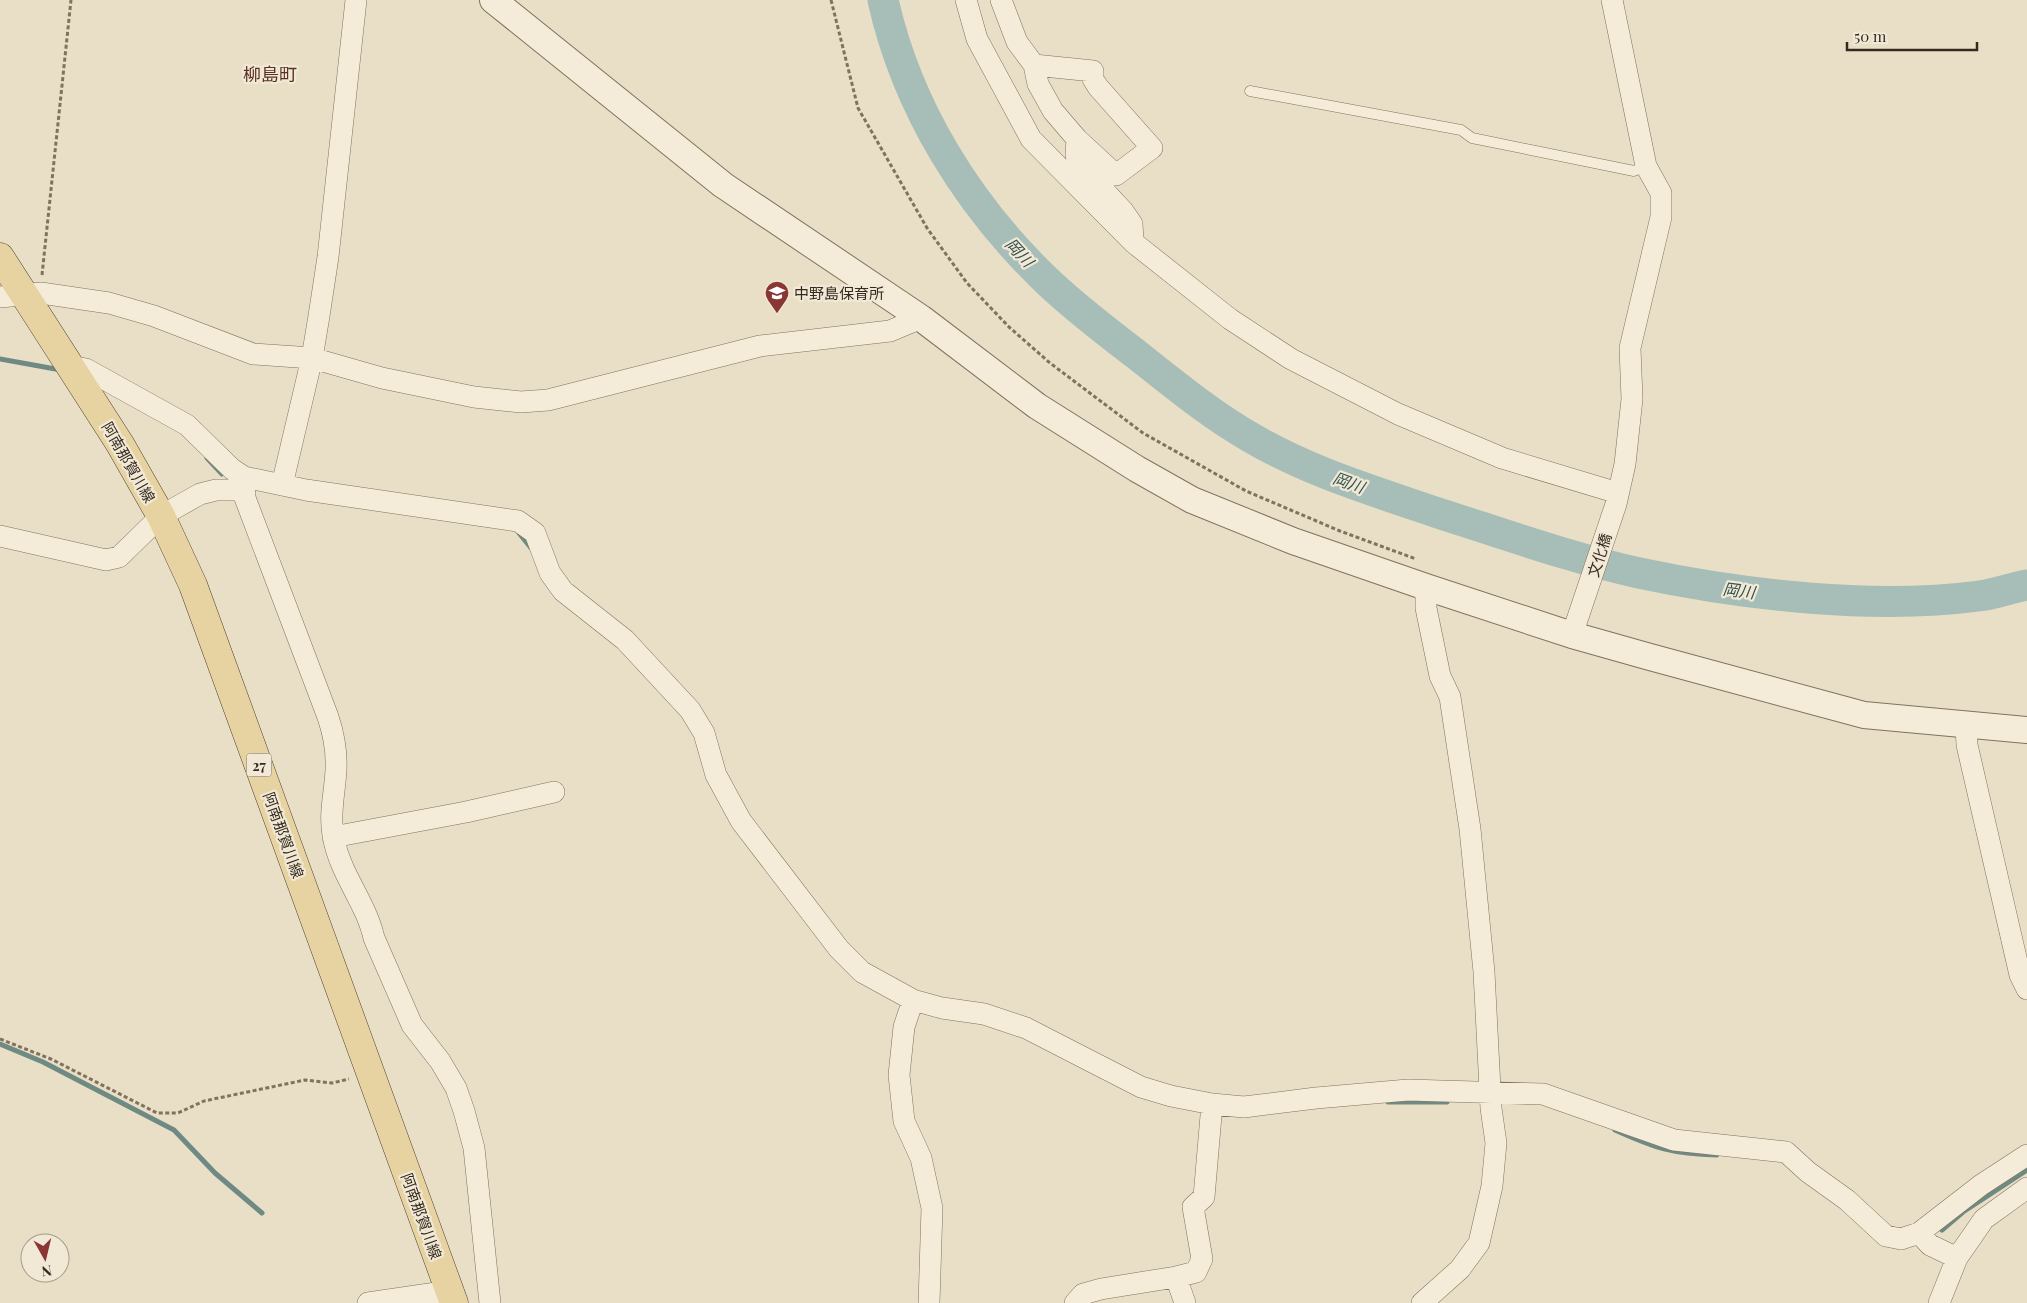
<svg xmlns="http://www.w3.org/2000/svg" width="2027" height="1303" viewBox="0 0 2027 1303" font-family="'Playfair Display','Noto Sans JP',serif">
<rect width="100%" height="100%" fill="#e8dfc6"/>
<g fill="none" stroke-linecap="round" stroke-linejoin="round">
<path stroke="#6f8a83" stroke-width="5" d="M0 359 61 370
M207 458 222 474
M519 533 531 548
M0 1044 43 1062 174 1130 215 1173 262 1213
M1388 1102H1447
M1615 1130C1655 1148 1672 1154 1717 1155
M1942 1230 1963 1212 2027 1170"/>
<path stroke="#a7bdb7" stroke-width="31" d="M883 0C907 107 967 204 1046 280 1074 307 1106 331 1137 355 1174 384 1210 414 1250 437 1309 472 1374 491 1438 513 1504 534 1571 558 1639 573 1743 595 1874 610 1979 596 1995 594 2011 588 2027 585"/>
<defs>
<path id="service" d="M1250 91 1461 130 1472 138 1634 171 1646 166"/>
<path id="minor" d="M966 0 977 39 1031 139 1134 243 1230 319 1291 359 1398 414 1502 458 1618 493
M1001 0 1017 42 1034 65 1038 84 1053 111 1077 139 1076 155 1080 165 1123 211 1132 224 1133 240
M1034 65 1093 71V79L1098 87 1152 148 1116 175 1077 139
M0 297 41 293 109 303 154 316 253 354 312 358 382 378 474 397 521 402 548 400 760 346 890 331 921 318
M70 366 86 369 187 425 232 469 244 477 306 490 518 521 535 533 550 573 563 591 625 640 690 710 704 733 716 775 741 821 839 949 862 972 913 1000 942 1008 984 1014 1026 1028 1141 1087 1171 1096 1212 1104 1244 1107 1316 1098 1408 1090 1543 1094 1674 1140 1786 1152 1808 1172 1847 1200 1886 1236 1901 1239 1919 1233 1981 1185 2027 1155
M244 477 245 498 328 717C334 735 337 751 336 770 335 792 329 813 333 835 339 873 366 902 374 938L412 1025 440 1061 456 1088 464 1111 474 1148 490 1303
M282 485 312 358 319 316 328 257 356 0
M0 536 106 560 119 557 161 516 200 494 216 490H243
M1572 635 1616 504 1625 464 1632 399 1630 348 1661 217V193L1646 166 1612 0
M1966 726 1967 745 2020 975 2027 989
M333 837 466 812 554 792
M913 1000 904 1027 899 1075 904 1121 921 1158 932 1208 929 1303
M1919 1233 1930 1245 1957 1258
M1176 1277 1185 1303
M368 1303 450 1291
M1075 1303 1083 1294 1101 1289 1176 1277 1196 1272 1202 1259 1193 1207 1204 1197 1212 1104
M1422 1303 1460 1269 1479 1243 1492 1186 1496 1143 1491 1108 1484 972 1470 829 1450 697 1440 676 1426 608V587
M1939 1303 1957 1258 1984 1219 2027 1188"/>
<path id="tertiary" d="M493 0 723 185 921 318 1037 406 1137 469 1192 500 1293 541 1426 587 1572 635 1650 657 1864 715 2027 730"/>
<path id="primary" d="M0 257 120 444 161 516 193 585 454 1303"/>
</defs>
<use href="#service" stroke="#82715e" stroke-width="11"/>
<use href="#minor" stroke="#82715e" stroke-width="22"/>
<use href="#tertiary" stroke="#82715e" stroke-width="28"/>
<use href="#primary" stroke="#504032" stroke-width="29"/>
<path stroke="#82715e" stroke-width="3" stroke-dasharray="4 2.5" stroke-linecap="butt" d="M831 0 858 108 927 228 967 283 1009 327 1050 363 1143 433 1246 491 1340 531 1416 559
M42 275 71 0
M0 1039 51 1059 157 1113H178L204 1101 305 1080 332 1083 349 1079"/>
<use href="#service" stroke="#f4ecd8" stroke-width="10"/>
<use href="#minor" stroke="#f4ecd8" stroke-width="21"/>
<use href="#tertiary" stroke="#f4ecd8" stroke-width="26"/>
<use href="#primary" stroke="#e7d3a2" stroke-width="28"/>
</g>
<defs>
<symbol id="school-pin" viewBox="-11 -11 22 30"><path d="M0 17L-7.5 6A9.5 9.5 0 1 1 7.5 6Z" fill="#893635" stroke="#f1e9d5"/><path d="M0-5L7-2L0 1L-7-2ZM-4 1L0 2.5L4 1V4Q0 6-4 4Z" fill="#fff"/></symbol>
</defs>
<g fill-rule="evenodd">
<use href="#school-pin" x="763" y="279" width="28" height="38"/>
</g>
<g text-anchor="middle" dominant-baseline="central" stroke-width="4.5" stroke-linejoin="round" paint-order="stroke">
<rect fill="#f1e9d5" stroke="#6d6356" stroke-width="1" x="246.5" y="753.5" width="25" height="23" rx="4"/>
<g font-size="14" font-weight="bold" fill="#342a20">
<text x="259" y="765">27</text>
</g>
<g font-size="15" fill="#342a20" stroke="#f1e9d5" text-anchor="start">
<text x="794" y="293">中野島保育所</text>
</g>
<g font-size="15" fill="#342a20" stroke="#f1e9d5">
<text transform="translate(129 462) rotate(60)">阿南那賀川線</text>
<text transform="translate(1599 555) rotate(-72)">文化橋</text>
<text transform="translate(284 835) rotate(70)">阿南那賀川線</text>
<text transform="translate(422 1216) rotate(70)">阿南那賀川線</text>
</g>
<g font-size="16" font-style="italic" fill="#315150" stroke="#f1e9d5">
<text transform="translate(1020 252) rotate(47)">岡川</text>
<text transform="translate(1349 482) rotate(20)">岡川</text>
<text transform="translate(1739 590) rotate(7)">岡川</text>
</g>
<g font-size="18" fill="#5b3125" stroke="#f1e9d5">
<text x="270" y="74">柳島町</text>
</g>
</g>
<g transform="translate(45 1258) rotate(172)"><circle r="24" fill="#f1e9d5" stroke="#a59d8d"/>
<path d="M0-4L9 19L0 12L-9 19Z" fill="#893635"/>
<text y="-8" font-size="14" font-weight="bold" text-anchor="middle" fill="#342a20">N</text>
</g>
<path d="M1847 42v8h130v-8" fill="none" stroke="#342a20" stroke-width="2.5"/>
<text x="1854" y="42" font-size="15" fill="#342a20" stroke="#f1e9d5" stroke-width="4" paint-order="stroke">50 m</text>
</svg>
